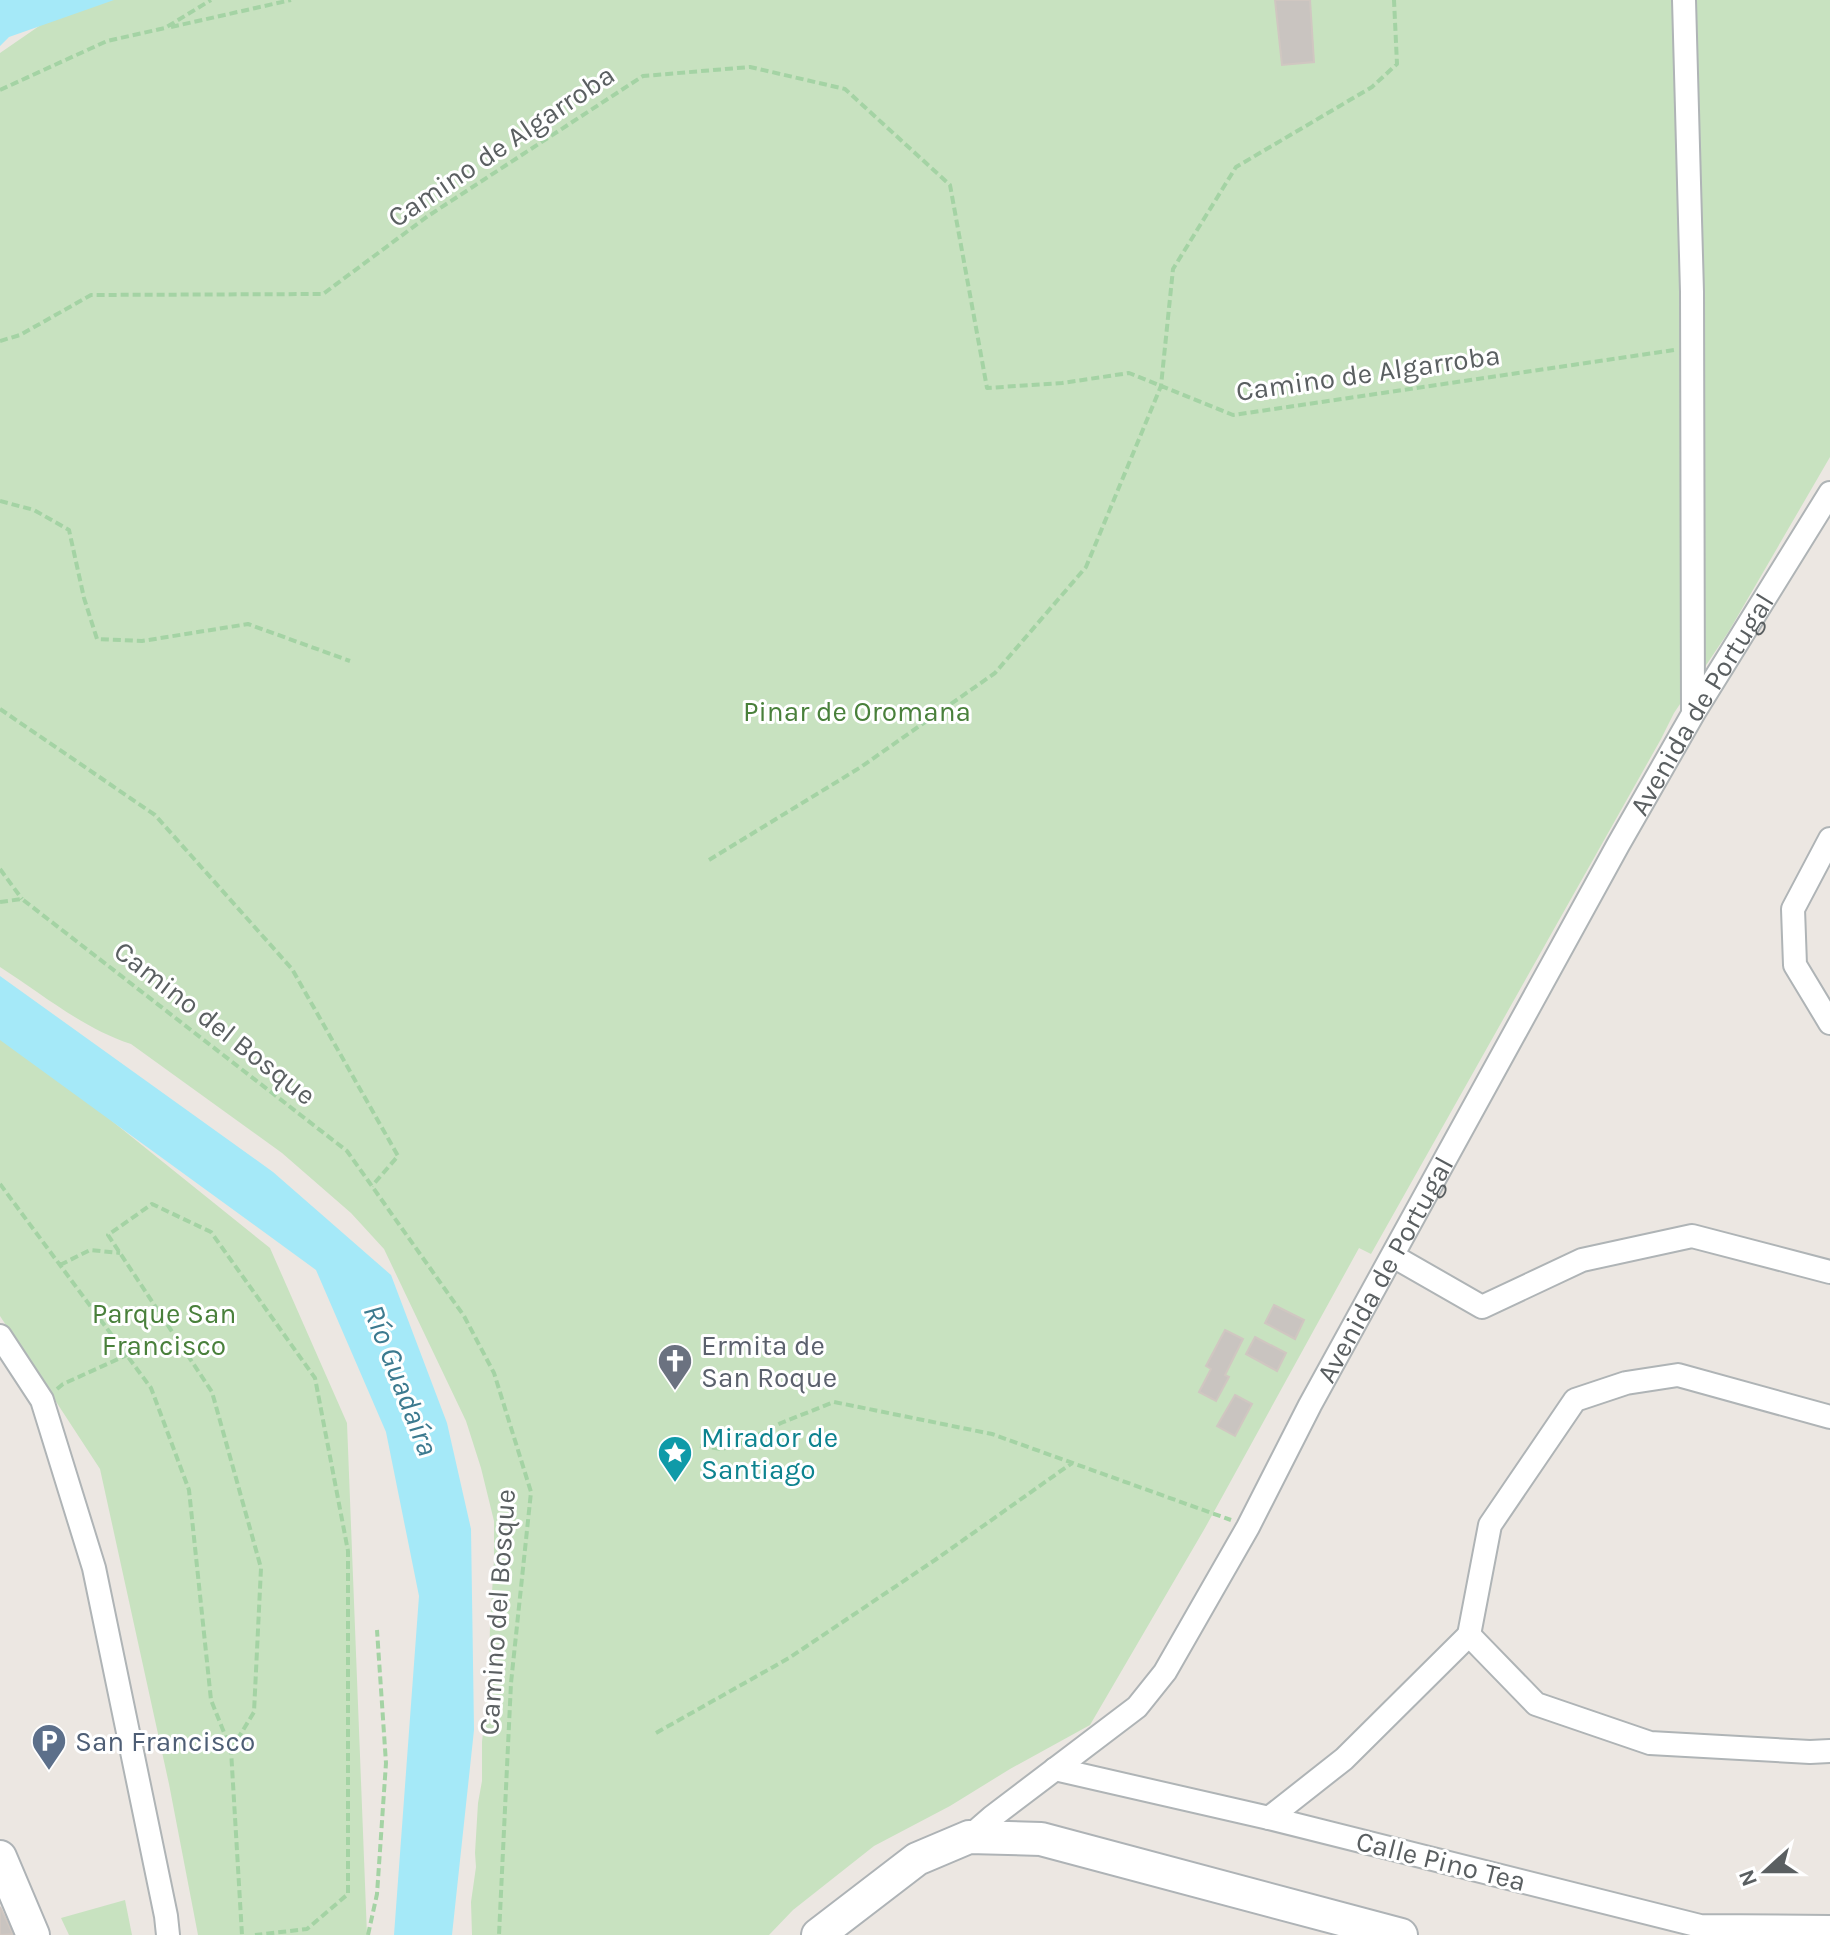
<svg xmlns="http://www.w3.org/2000/svg" width="1830" height="1935" viewBox="0 0 1830 1935" font-family="Karla,sans-serif">
<rect width="100%" height="100%" fill="#ece7e2"/>
<path fill="#c8e2c0" d="M107 0H1830V457L1729 631 1674 713 1661 739 1371 1254 1359 1248 1205 1528 1090 1725 1010 1769 950 1806 874 1846 793 1910 769 1935H472L471 1902 476 1867 475 1853 478 1803 482 1781V1742L489 1676 490 1626 494 1560V1521L481 1468 466 1421 384 1249 351 1213 282 1153 131 1044C84 1029 42 994 0 967V53L45 22Z
M0 1031 270 1248 347 1423 367 1935H198L169 1784 100 1469 0 1316Z
M125 1900 132 1935H69L61 1918Z"/>
<path fill="#a5e9f8" d="M0 0H114L9 37 0 46Z
M0 976 273 1172 391 1275 447 1423 471 1529 474 1730 452 1935H394L419 1596 386 1432 316 1270 0 1040Z"/>
<path fill="#c9c4c0" stroke="#d0c7c1" stroke-width="2" d="M1275 0H1310L1314 62 1282 65Z
M1274 1305 1304 1320 1295 1339 1265 1323Z
M1225 1330 1243 1339 1225 1375 1229 1377 1216 1401 1199 1392 1211 1369 1206 1366Z
M1255 1337 1286 1353 1277 1371 1246 1354Z
M1235 1395 1252 1404 1235 1436 1217 1426Z
M0 1907 13 1934 0 1935Z"/>
<g fill="none" stroke-linecap="round" stroke-linejoin="round">
<defs>
<g id="street">
<path d="M1684 0 1692 292 1693 713"/>
<path d="M1830 839 1793 909 1795 965 1830 1023"/>
<path d="M1393 1256 1482 1307 1582 1260 1692 1236 1830 1272"/>
<path d="M0 1336 42 1400 94 1568 166 1916 168 1935"/>
<path d="M1469 1635 1490 1525 1575 1400 1626 1383 1678 1375 1830 1417"/>
<path d="M1469 1635 1536 1704 1650 1743 1810 1752 1830 1751"/>
<path d="M1055 1769 1269 1818 1700 1926 1830 1927"/>
<path d="M1269 1818 1344 1759 1469 1635"/>
<path id="s1" d="M969 1837 992 1817 1137 1707 1165 1672 1248 1527 1310 1405 1618 845 1693 714 1830 493"/>
</g>
<path id="secondary" d="M0 1857 33 1935
M818 1935 917 1859 969 1837 1041 1839 1401 1935"/>
</defs>
<use href="#street" stroke="#afb4b6" stroke-width="26"/>
<use href="#secondary" stroke="#aeb3b6" stroke-width="36"/>
<path stroke="#a4d3a4" stroke-width="4" stroke-dasharray="8 4" stroke-linecap="butt" d="M171 27 291 0
M0 90 107 41 165 28 211 0
M0 341 20 335 91 295 323 294 428 216 643 76 750 67 845 89 950 185 987 388 1062 383 1129 373 1233 415 1674 350
M0 501 34 510 69 530 84 598 97 639 142 641 248 624 350 661
M0 709 155 815 292 969 398 1156 372 1186
M709 860 861 767 995 673 1086 567 1161 386 1173 269 1236 167 1372 87 1397 64 1394 0
M0 869 22 899
M0 902 22 899 347 1151 464 1316 494 1373 531 1492 511 1683 499 1935
M0 1184 151 1388 189 1490 211 1700 231 1750 242 1935
M60 1265 90 1250 120 1253
M57 1389 63 1384 127 1355
M700 1446 722 1449 742 1443 781 1423 834 1402 992 1434 1231 1520
M656 1733 789 1658 935 1560 1072 1463
M231 1750 254 1712 261 1568 212 1392 108 1235 152 1204 211 1232 315 1378 348 1551V1894L307 1929 255 1935
M368 1935 377 1894 386 1763 377 1630"/>
<use href="#street" stroke="#fff" stroke-width="22"/>
<use href="#secondary" stroke="#fff" stroke-width="32"/>
</g>
<defs>
<symbol id="church-pin" viewBox="-11 -11 22 30"><path d="M0 17L-7.5 6A9.5 9.5 0 1 1 7.5 6Z" fill="#6b7280" stroke="#fff"/><path d="M-1.2-6h2.4v3.5h3.3v2.4h-3.3V6h-2.4V-.1h-3.3v-2.4h3.3Z" fill="#fff"/></symbol>
<symbol id="sight-pin" viewBox="-11 -11 22 30"><path d="M0 17L-7.5 6A9.5 9.5 0 1 1 7.5 6Z" fill="#0f9aa8" stroke="#fff"/><path d="M0-6L1.8-2.2L6-1.7L2.9 1.2L3.7 5.4L0 3.3L-3.7 5.4L-2.9 1.2L-6-1.7L-1.8-2.2Z" fill="#fff"/></symbol>
<symbol id="parking-pin" viewBox="-11 -11 22 30"><path d="M0 17L-7.5 6A9.5 9.5 0 1 1 7.5 6Z" fill="#5c6f8a" stroke="#fff"/><path d="M-3.5-5.5H1a3.5 3.5 0 0 1 0 7H-1V5.5H-3.5ZM-1-3.4V-.6H.8a1.4 1.4 0 0 0 0-2.8Z" fill="#fff"/></symbol>
</defs>
<g fill-rule="evenodd">
<use href="#church-pin" x="655" y="1341" width="40" height="54"/>
<use href="#sight-pin" x="655" y="1433" width="40" height="54"/>
<use href="#parking-pin" x="29" y="1721" width="40" height="54"/>
</g>
<g text-anchor="middle" dominant-baseline="central" stroke-width="6" stroke-linejoin="round" paint-order="stroke">
<g font-size="28" fill="#5a5f61" stroke="#fff">
<text transform="translate(501 146) rotate(-34)">Camino de Algarroba</text>
<text transform="translate(1368 373) rotate(-8)">Camino de Algarroba</text>
<text stroke="none"><textPath href="#s1" startOffset="1364">Avenida de Portugal</textPath></text>
<text transform="translate(215 1023) rotate(38)">Camino del Bosque</text>
<text stroke="none"><textPath href="#s1" startOffset="716">Avenida de Portugal</textPath></text>
<text transform="translate(497 1612) rotate(-86)">Camino del Bosque</text>
<text transform="translate(1441 1861) rotate(14)">Calle Pino Tea</text>
</g>
<g font-size="28" fill="#49803b" stroke="#fff">
<text x="857" y="711">Pinar de Oromana</text>
<text x="164" y="1313">Parque San<tspan x="164" dy="32">Francisco</tspan></text>
</g>
<g font-size="28" fill="#5b616d" stroke="#fff" text-anchor="start">
<text x="701" y="1345">Ermita de<tspan x="701" dy="32">San Roque</tspan></text>
</g>
<g font-size="28" fill="#0d838f" stroke="#fff" text-anchor="start">
<text x="701" y="1437">Mirador de<tspan x="701" dy="32">Santiago</tspan></text>
</g>
<g font-size="28" fill="#4e5e75" stroke="#fff" text-anchor="start">
<text x="75" y="1741">San Francisco</text>
</g>
<g font-size="30" font-style="italic" fill="#3c7a8f" stroke="#fff">
<text transform="translate(401 1380) rotate(69)">Río Guadaíra</text>
</g>
</g>
<g transform="translate(1766 1871) rotate(249)" stroke="#ffffff" stroke-width="6" paint-order="stroke">
<path d="M0-6L14 30L0 20L-14 30Z" fill="#5a5f61"/>
<text y="-12" font-size="22" font-weight="bold" text-anchor="middle" fill="#5a5f61">N</text>
</g>
</svg>
